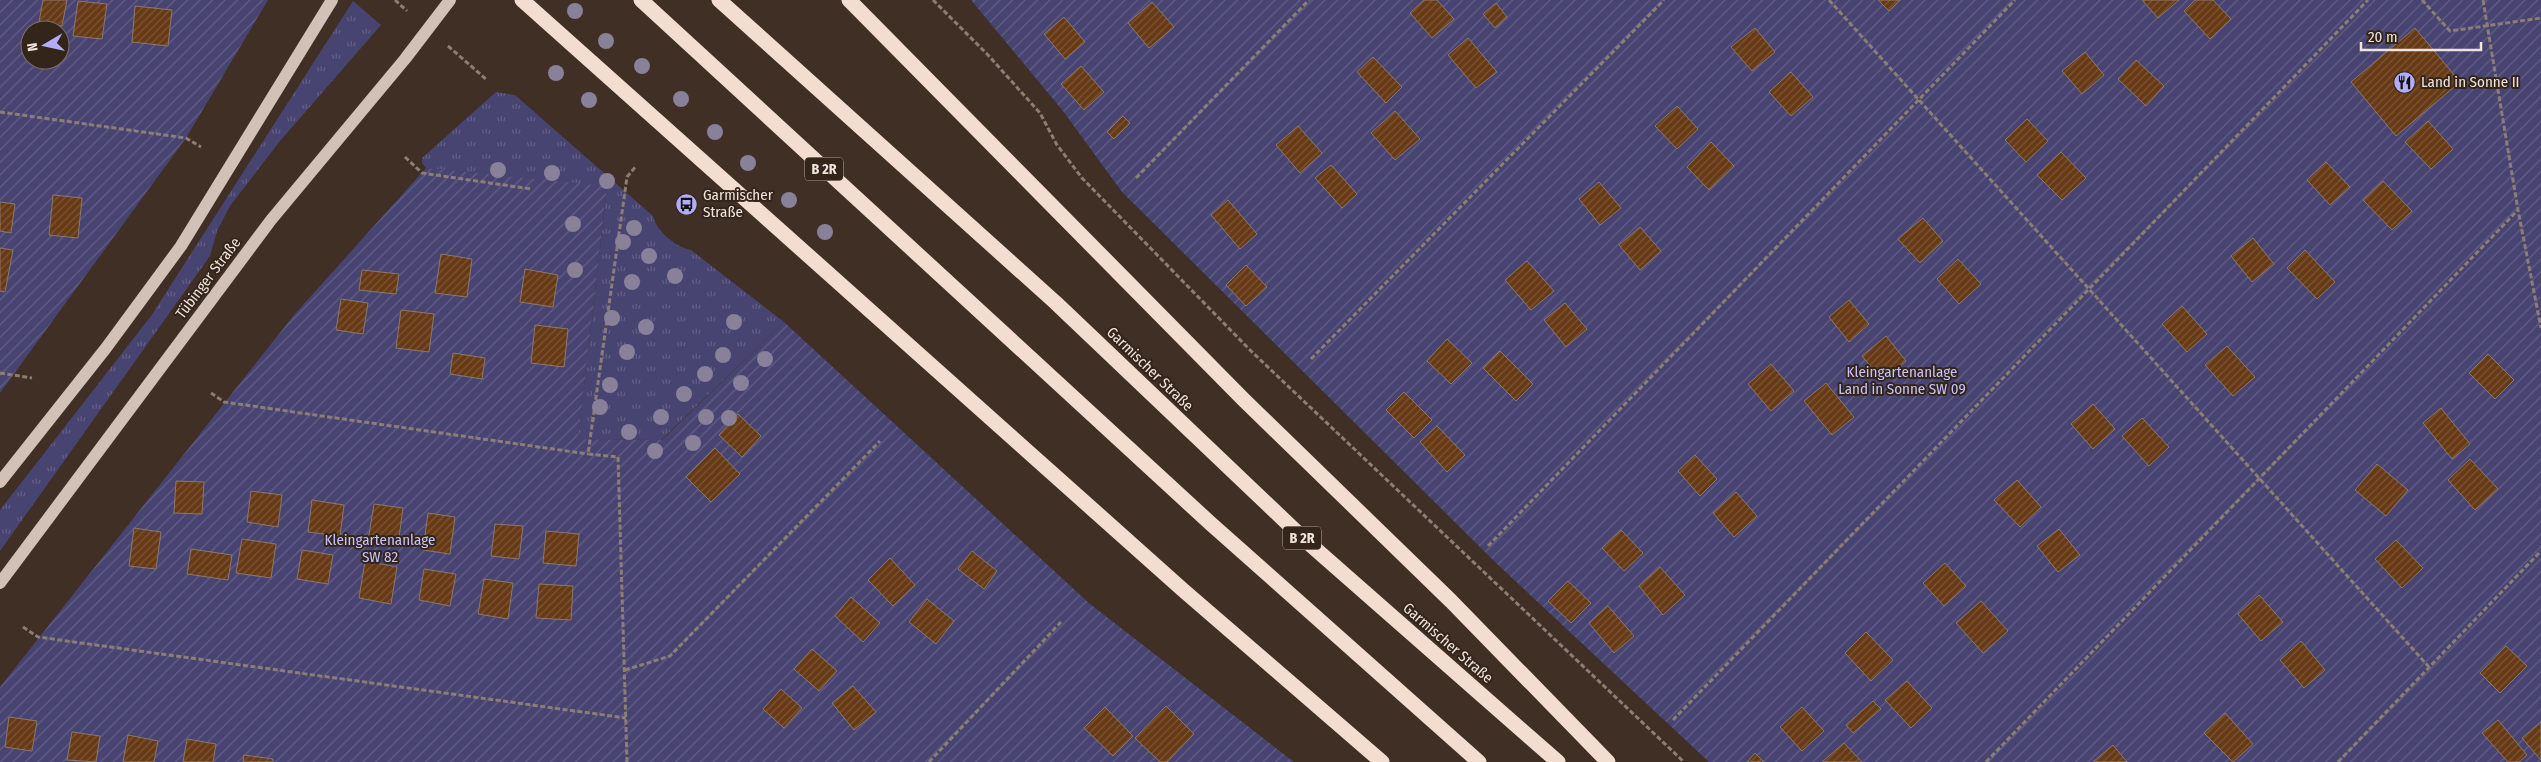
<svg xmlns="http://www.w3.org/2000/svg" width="2541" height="762" viewBox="0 0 2541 762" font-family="'Fira Sans Condensed',sans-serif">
<defs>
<pattern id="grass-tufts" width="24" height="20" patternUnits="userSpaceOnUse" patternTransform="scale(1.25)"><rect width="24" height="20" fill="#484472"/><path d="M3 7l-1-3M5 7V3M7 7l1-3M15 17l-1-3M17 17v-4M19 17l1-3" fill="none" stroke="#635f86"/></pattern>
<pattern id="garden-furrows" width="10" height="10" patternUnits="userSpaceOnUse" patternTransform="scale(1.25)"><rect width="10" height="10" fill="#484472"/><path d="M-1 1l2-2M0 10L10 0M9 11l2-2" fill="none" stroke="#635f86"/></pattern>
<pattern id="building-hatch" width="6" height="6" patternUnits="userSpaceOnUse" patternTransform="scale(1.25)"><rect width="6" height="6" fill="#673a16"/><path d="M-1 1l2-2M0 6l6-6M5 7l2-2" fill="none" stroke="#7d5637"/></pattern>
</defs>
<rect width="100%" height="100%" fill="#3f2f24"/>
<path fill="url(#grass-tufts)" d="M353 1 381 25 280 141 230 206 217 231 210 256 0 551V510L151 316Z
M496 92 515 95 653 216C657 232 676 247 691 250L784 322 661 440 578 439 607 187 426 168 422 163V158Z"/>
<path fill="url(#garden-furrows)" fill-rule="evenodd" d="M0 0H268L186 138 0 393ZM30 30H60V60H30Z
M971 0H2541V762H1709L1496 563 1122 192 1063 111Z
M426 168 607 186 578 439 662 440 784 322 1090 604 1294 762H0V687L294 315Z"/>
<path fill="url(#building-hatch)" stroke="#8b786c" d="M43 0H67L62 26 39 22Z
M1424 0H1437L1454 19 1432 38 1410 13Z
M1878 0H1900L1889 11Z
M2142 0H2179L2158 18Z
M2195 0H2213L2231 19 2210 39 2184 11Z
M78 1 107 4 102 39 73 36Z
M1152 2 1174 27 1149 48 1128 23Z
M1496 3 1507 17 1495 28 1483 14Z
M135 6 172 10 168 46 132 42Z
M1064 17 1085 42 1065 59 1044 34Z
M1755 28 1775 52 1752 71 1731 47Z
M2415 28 2460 82 2396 136 2351 82Z
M1468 38 1497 72 1476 88 1448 55Z
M2085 52 2104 75 2082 94 2062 71Z
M1373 57 1402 87 1386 103 1357 72Z
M2136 60 2164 86 2146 106 2118 79Z
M1081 66 1104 92 1084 110 1061 84Z
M1791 72 1813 97 1791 116 1769 92Z
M1677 106 1698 129 1677 149 1655 126Z
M1395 111 1420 139 1395 160 1371 133Z
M1123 116 1130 123 1114 139 1107 132Z
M2027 119 2048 141 2026 162 2005 140Z
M2428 121 2453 149 2431 169 2405 142Z
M1298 126 1322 153 1300 173 1276 145Z
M1711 142 1734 166 1709 190 1687 167Z
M2061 152 2086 178 2062 200 2037 175Z
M2326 162 2350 187 2330 205 2307 180Z
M1331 165 1357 194 1342 208 1315 178Z
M2383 181 2412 211 2392 230 2363 200Z
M1599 182 1621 208 1600 225 1579 199Z
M53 195 82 198 78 238 49 235Z
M1228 200 1257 234 1240 249 1211 215Z
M0 202 15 204 11 233 0 231Z
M1923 218 1943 241 1920 263 1898 239Z
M1640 227 1661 251 1640 270 1619 245Z
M2253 238 2274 264 2252 282 2231 256Z
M0 248 13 250 5 292 0 291Z
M2305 250 2335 282 2317 299 2287 268Z
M441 254 472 259 467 297 435 293Z
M1958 259 1981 284 1959 304 1937 279Z
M1527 261 1554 291 1531 310 1505 280Z
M1246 265 1267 287 1246 306 1226 285Z
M525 269 558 275 553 307 520 302Z
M362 270 399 274 396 294 359 290Z
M341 299 368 303 363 334 336 330Z
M1849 300 1869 324 1849 342 1829 317Z
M1565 303 1587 329 1566 347 1544 320Z
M2182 306 2207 334 2187 352 2162 324Z
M401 310 434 314 429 352 396 348Z
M535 325 568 329 564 367 531 363Z
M1886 336 1906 361 1883 381 1862 356Z
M1447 339 1472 363 1451 384 1427 361Z
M2227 346 2255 377 2233 396 2205 365Z
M1500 351 1533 384 1516 401 1483 368Z
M453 353 485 358 482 379 450 374Z
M2488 354 2514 380 2495 399 2469 373Z
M1771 364 1794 391 1771 411 1748 384Z
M1826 383 1854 417 1832 435 1804 401Z
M1404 392 1432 420 1414 438 1386 410Z
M2093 404 2115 429 2093 449 2071 424Z
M2441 408 2470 444 2452 459 2423 423Z
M738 414 761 436 742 457 719 435Z
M2142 418 2169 447 2149 466 2122 436Z
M1437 426 1465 455 1447 472 1420 442Z
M715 448 740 474 711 502 686 477Z
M1695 455 1717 479 1700 496 1678 471Z
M2470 459 2498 489 2475 510 2448 480Z
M2377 464 2408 490 2386 516 2355 490Z
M2017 480 2041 507 2020 527 1994 500Z
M176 481 204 482 202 514 174 513Z
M251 491 282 495 278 527 247 522Z
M1736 492 1757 516 1734 537 1713 513Z
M312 500 344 505 340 536 308 532Z
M374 504 403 508 398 545 368 541Z
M428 513 455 517 450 554 423 550Z
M495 524 523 526 519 559 491 556Z
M134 528 161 532 156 569 129 566Z
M2059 529 2080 555 2058 572 2037 546Z
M1621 530 1643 553 1624 571 1602 548Z
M546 531 579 534 576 566 543 563Z
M242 539 276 544 271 578 236 573Z
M2396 540 2423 568 2402 588 2375 559Z
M191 549 232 555 228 580 187 574Z
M302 550 333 555 328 584 297 579Z
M972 551 997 571 984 589 958 569Z
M890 558 915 585 893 606 868 580Z
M365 561 397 567 391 604 359 598Z
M1945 563 1966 586 1944 606 1923 583Z
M1660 567 1685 595 1663 615 1639 586Z
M424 569 456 574 450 606 419 600Z
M484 579 513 583 508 619 478 614Z
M1568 581 1591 603 1571 623 1548 601Z
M539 584 573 586 571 620 536 618Z
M2259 595 2283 622 2261 641 2238 614Z
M851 597 880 623 863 642 835 616Z
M927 599 954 621 936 644 909 622Z
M1981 601 2008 631 1983 653 1956 623Z
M1608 606 1634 636 1614 653 1589 623Z
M1866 632 1893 660 1871 681 1845 653Z
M2301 641 2325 670 2304 688 2280 660Z
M2506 646 2527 666 2500 693 2480 673Z
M812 649 837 671 819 691 794 669Z
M1907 681 1932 708 1911 728 1885 700Z
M853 686 876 712 854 730 832 703Z
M781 689 802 708 784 728 763 709Z
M1873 701 1881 709 1853 733 1846 725Z
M1166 706 1194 734 1167 762H1160L1135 738Z
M1105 707 1133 736 1113 756 1084 728Z
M1802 707 1824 731 1802 751 1780 727Z
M2225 713 2253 744 2233 762 2204 733Z
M9 717 37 721 32 751 5 747Z
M2498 720 2527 755 2519 762H2508L2482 733Z
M2541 722V760L2522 738Z
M72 732 100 736 96 762 67 760Z
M128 735 158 741 154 762H123Z
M187 739 216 744 213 762H183Z
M1844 743 1862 762H1822Z
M2113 745 2127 762H2093Z
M1755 753 1764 762H1747Z
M244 755 273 759V762H243Z"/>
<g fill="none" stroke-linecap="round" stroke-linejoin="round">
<path stroke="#8c7e75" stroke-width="3" stroke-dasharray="5 2.5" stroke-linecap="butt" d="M395 0 407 11
M933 0 988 55 1040 113 1057 145 1082 178 1251 351 1684 762
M1829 0 2429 667
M2422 0 2450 31 2541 18
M2483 0 2518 210 2541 328
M448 46 487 80
M0 112 186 138 201 147
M405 157 422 173 531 189
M1136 178 1309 0
M1311 359 1664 0
M0 373 32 378
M211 393 224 402 588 454
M1488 546 2015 0
M23 627 38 637 626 718
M625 670 670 656 880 441
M1673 720 2368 0
M627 762 618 457 588 454 627 177 636 166
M929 762 1061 622
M1986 762 2518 210
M2338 762 2541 551"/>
<path stroke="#d2c1b6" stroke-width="12" d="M0 482 106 348 181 246 332 0
M0 583 271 220 405 59 450 0"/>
<path stroke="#f2ddd0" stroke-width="15" d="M522 0 1183 590 1382 762
M641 0 1210 523 1479 762
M719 0 1056 303 1304 539 1558 762
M849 0 1244 400 1451 601 1608 762"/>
</g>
<g fill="#89809a">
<circle cx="575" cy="11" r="8"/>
<circle cx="606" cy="41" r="8"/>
<circle cx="642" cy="66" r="8"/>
<circle cx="556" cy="73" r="8"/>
<circle cx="681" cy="99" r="8"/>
<circle cx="589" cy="100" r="8"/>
<circle cx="715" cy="132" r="8"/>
<circle cx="748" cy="163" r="8"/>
<circle cx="498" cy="170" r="8"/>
<circle cx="552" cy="173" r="8"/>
<circle cx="607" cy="181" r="8"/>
<circle cx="789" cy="200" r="8"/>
<circle cx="573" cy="224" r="8"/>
<circle cx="634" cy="228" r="8"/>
<circle cx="825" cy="232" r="8"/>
<circle cx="623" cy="242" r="8"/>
<circle cx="649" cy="256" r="8"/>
<circle cx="575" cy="270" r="8"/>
<circle cx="675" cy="276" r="8"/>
<circle cx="632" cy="282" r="8"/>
<circle cx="612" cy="318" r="8"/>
<circle cx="734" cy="322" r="8"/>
<circle cx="646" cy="327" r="8"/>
<circle cx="627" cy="352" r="8"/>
<circle cx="723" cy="355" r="8"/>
<circle cx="765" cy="359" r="8"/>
<circle cx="705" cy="374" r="8"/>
<circle cx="741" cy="383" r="8"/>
<circle cx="610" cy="385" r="8"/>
<circle cx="684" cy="394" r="8"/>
<circle cx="600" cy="407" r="8"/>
<circle cx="661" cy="417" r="8"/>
<circle cx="706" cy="417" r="8"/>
<circle cx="729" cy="418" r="8"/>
<circle cx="629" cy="432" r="8"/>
<circle cx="693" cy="443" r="8"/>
<circle cx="655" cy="451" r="8"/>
</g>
<defs>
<symbol id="restaurant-disc" viewBox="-11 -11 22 22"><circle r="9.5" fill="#b2adf9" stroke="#34251a"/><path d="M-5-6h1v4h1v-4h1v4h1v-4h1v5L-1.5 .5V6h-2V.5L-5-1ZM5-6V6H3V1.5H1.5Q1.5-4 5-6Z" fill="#111"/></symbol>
<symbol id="bus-disc" viewBox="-11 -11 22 22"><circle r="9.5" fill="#b2adf9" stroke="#34251a"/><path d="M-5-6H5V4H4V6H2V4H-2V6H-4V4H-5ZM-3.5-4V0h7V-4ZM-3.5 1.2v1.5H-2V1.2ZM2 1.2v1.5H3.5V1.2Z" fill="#111"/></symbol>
</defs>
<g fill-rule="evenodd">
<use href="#restaurant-disc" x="2392" y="70" width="25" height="25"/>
<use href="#bus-disc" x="674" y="192" width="25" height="25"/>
</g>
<g text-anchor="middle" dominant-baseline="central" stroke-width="4" stroke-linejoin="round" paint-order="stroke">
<g fill="#34251a" stroke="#b6aba2" stroke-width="1">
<rect x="805" y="157.5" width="38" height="23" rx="4"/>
<rect x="1283" y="526.5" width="38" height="23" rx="4"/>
</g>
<g font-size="14" font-weight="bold" fill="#eee4dd">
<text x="824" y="169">B 2R</text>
<text x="1302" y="538">B 2R</text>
</g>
<g font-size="15" fill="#eee4dd" stroke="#34251a" text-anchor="start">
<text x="2421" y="82">Land in Sonne II</text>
<text x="703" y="195">Garmischer<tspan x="703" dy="17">Straße</tspan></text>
</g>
<g font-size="15" fill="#eee4dd" stroke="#34251a">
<text transform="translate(208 278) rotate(-53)">Tübinger Straße</text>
<text transform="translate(1150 369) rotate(44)">Garmischer Straße</text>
<text transform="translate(1448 643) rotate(41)">Garmischer Straße</text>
</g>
<g font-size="15" fill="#c6c3fb" stroke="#34251a">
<text x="1902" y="372">Kleingartenanlage<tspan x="1902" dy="17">Land in Sonne SW 09</tspan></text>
<text x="380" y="540">Kleingartenanlage<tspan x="380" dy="17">SW 82</tspan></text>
</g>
</g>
<g transform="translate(45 45) rotate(261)"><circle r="24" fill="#34251a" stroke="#7e7168"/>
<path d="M0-4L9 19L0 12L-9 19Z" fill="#b2adf9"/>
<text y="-8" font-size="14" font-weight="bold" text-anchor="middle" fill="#eee4dd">N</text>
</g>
<path d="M2361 42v8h120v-8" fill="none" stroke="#eee4dd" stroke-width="2.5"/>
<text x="2368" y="42" font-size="15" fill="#eee4dd" stroke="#34251a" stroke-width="4" paint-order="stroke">20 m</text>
</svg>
